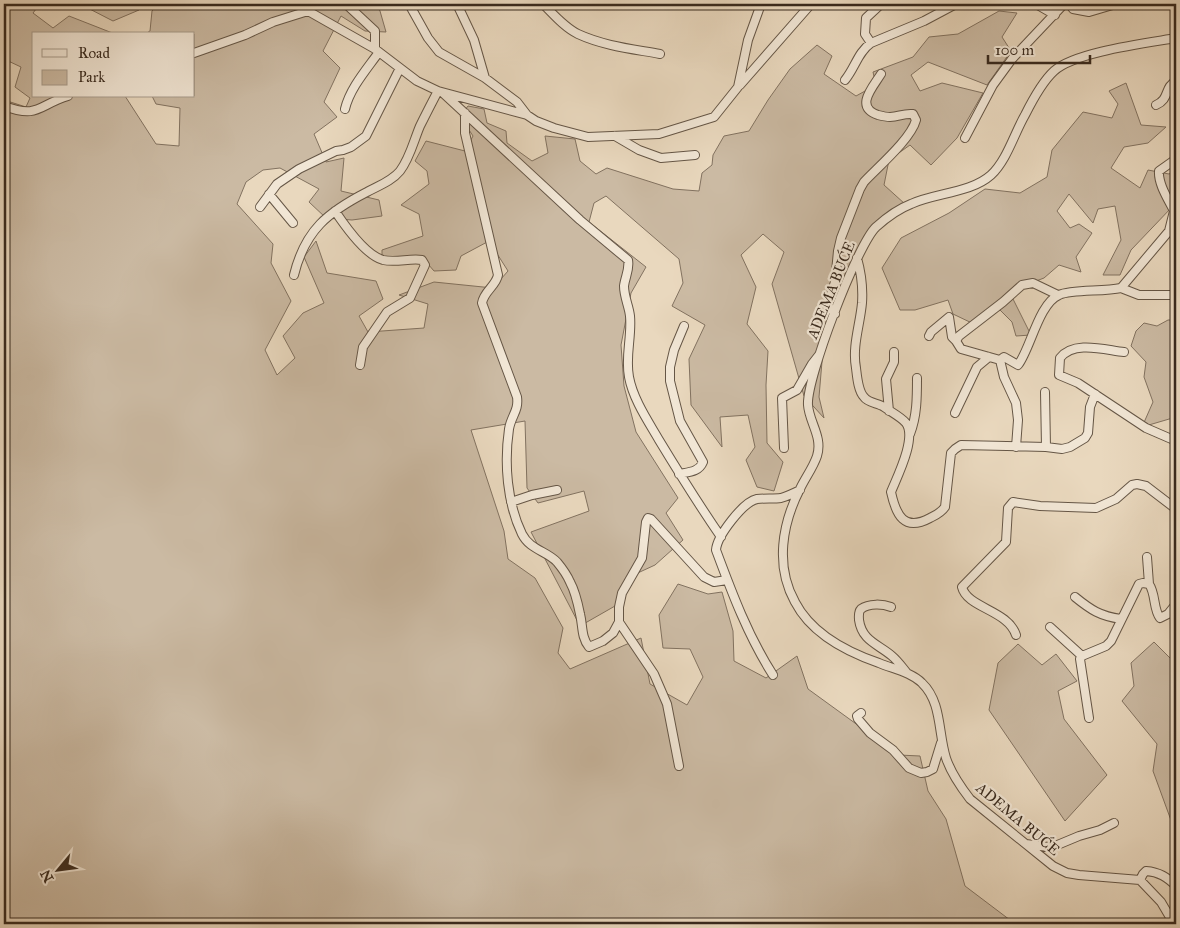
<svg xmlns="http://www.w3.org/2000/svg" width="1180" height="928" viewBox="0 0 1180 928" font-family="'IM FELL Great Primer',serif">
<rect width="100%" height="100%" fill="#e9d8be"/>
<filter id="stains"><feTurbulence type="fractalNoise" baseFrequency=".004" numOctaves="4"/><feColorMatrix values="0 0 0 0 .2 0 0 0 0 .09 0 0 0 0 .02 0 0 0 .5 -.17"/></filter>
<radialGradient id="worn" r=".72"><stop offset=".6" stop-color="#630" stop-opacity="0"/><stop offset="1" stop-color="#630" stop-opacity=".3"/></radialGradient>
<path fill="#cbbaa3" stroke="#827260" d="M4 4H40L33 13 53 28 69 16 115 34H34V96H125L156 144 179 146 180 108 156 104 152 96H194V34H145L150 31 152 11 158 4H376L380 11 386 32 365 31 341 16 323 51 340 68 324 102 337 117 314 134 326 162 344 158 341 191 379 200 382 216 352 220 326 218 309 202 319 189 280 168 263 170 246 182 237 204 273 244 271 263 291 301 265 350 277 375 295 358 283 336 303 313 324 303 304 257 316 241 327 273 376 281 383 299 359 316 368 332 424 328 428 304 399 295 434 282 493 288 508 271 489 241 461 256 456 270 434 271 422 257H382V250L423 236 419 214 401 205 429 184 427 171 415 161 426 141 465 151 473 136 460 116 468 106 484 109 487 123 506 131 507 143 532 161 548 153 545 136 575 139 580 161 596 174 607 168 673 189 699 191 702 173 712 165 713 155 724 136 749 131 768 100 790 69 817 45 832 56 824 74 856 96 876 85 873 72 913 57 929 37 958 34 999 11 1017 13 1002 37 1011 51 987 85 928 62 911 75 920 91 942 83 983 93 957 138 931 165 910 145 889 160 884 185 905 204 883 216 856 251 825 326 819 397 824 418 804 396 772 284 784 252 763 234 741 255 756 287 747 324 768 351 766 385 767 443 783 462 774 491 757 487 746 460 755 447 748 415 720 417 722 447 691 405 689 359 705 325 672 306 683 283 679 259 606 196 594 203 589 222 646 267 631 293 621 345 624 386 636 432 678 498 666 513 683 540 655 565 629 577 615 606 580 626 531 532 589 511 584 491 538 503 527 488 525 421 471 430 504 531 508 559 535 578 563 628 558 653 570 669 641 638 650 684 687 705 703 677 690 649 663 648 659 615 678 584 708 594 722 592 733 631 734 661 766 678 797 656 808 689 899 755 920 756 928 791 946 819 965 886 1010 920 1008 924H4V100L26 107 30 98 15 87 21 67 4 59Z
M80 4H145L139 10 113 21Z
M1126 83 1141 125 1166 127 1148 143 1124 147 1111 168 1140 188 1148 170 1169 174 1176 171V195L1172 207 1131 250 1120 275H1103L1121 240 1115 206 1098 209 1093 223 1069 194 1057 211 1070 228 1079 224 1092 233 1076 257 1081 272 1059 265 1044 278 1023 286 1013 299 1031 335 1016 336 1012 322 997 307 976 325 953 314 948 300 915 310H900L882 268 901 238 949 213 985 189 1020 193 1047 177 1052 150 1083 112 1112 118 1118 104 1109 91Z
M1168 320H1176V417L1142 427 1153 402 1144 377 1146 362 1131 346 1136 331 1144 323 1157 326Z
M1154 642 1173 661 1176 658V677L1173 680 1176 695V834L1153 771 1157 744 1122 701 1134 686 1131 663Z
M1018 644 1042 665 1056 654 1077 681 1058 691 1064 719 1107 775 1065 821 989 710 998 663Z"/>
<g fill="none" stroke-linecap="round" stroke-linejoin="round">
<defs>
<path id="minor" d="M346 4 375 31V49
M409 4 428 38 439 52 485 78 517 102 527 115
M457 4 474 40 485 78
M543 4C553 14 565 28 578 34 604 46 633 49 660 54
M678 4H689
M881 4 866 18 865 34 871 43 924 21 956 4
M1036 4 1055 15
M1069 4 1073 9 1089 12 1116 4
M194 53 245 35 273 22 308 11 375 49 417 81 438 91 527 115 536 121 554 128 588 137 659 134 714 117 738 87 748 40 761 4
M845 80C855 68 858 52 871 43
M740 85 811 4
M443 93 580 220 628 260C630 269 625 277 624 286 624 297 629 306 630 316 632 337 625 356 629 377 633 399 648 421 659 440 679 473 699 505 721 537
M1156 105C1170 99 1164 87 1176 81
M4 106C39 119 38 105 68 96
M345 109C350 88 367 69 379 52
M465 113V133L498 275C496 286 484 291 482 303L517 397C519 411 511 416 509 429 504 463 507 503 522 534 530 550 547 551 557 562 562 568 567 575 570 582 575 591 578 604 580 614 583 626 581 637 589 647L603 641 613 633 619 622V607L622 593 642 558 646 522 648 518 651 519 704 577 714 582 727 580
M615 136 639 150 661 158 695 155
M965 138 993 85 1012 59 1064 4
M269 194 293 223
M260 207 277 184 299 169 336 151 343 150 351 147 366 136 400 68
M335 211C345 226 365 255 383 260 396 263 410 258 422 260L425 265 410 298 387 312 363 347 360 365
M857 258C861 272 863 288 862 303 860 325 852 346 856 368 857 376 858 391 864 397 868 403 878 403 884 407 891 412 901 417 906 423 917 438 897 477 891 492 896 515 904 532 930 518 936 515 941 513 945 507L951 453 955 449 961 445 1046 447 1062 449 1070 447 1085 438 1088 433 1090 407 1095 394
M294 275C305 230 328 212 367 192 378 186 392 181 400 171 410 158 414 140 420 126 426 114 432 102 438 91
M1121 288 1139 295H1176
M1058 295 1033 283 1022 285 1003 302 959 336 956 341 961 349 1000 360 1004 357 1018 365C1030 350 1039 303 1059 295 1072 289 1103 292 1121 288L1169 231 1174 211C1168 199 1158 184 1159 171L1176 159
M835 314 829 307 828 303 835 282 838 251 841 238 860 189 864 182C878 167 911 139 916 120L913 114C903 113 899 117 890 117 886 117 882 116 878 115 854 107 873 87 881 74
M929 336 931 332 949 317 952 337 956 341
M1124 352C1105 350 1074 340 1060 358L1059 375 1078 383 1146 428 1176 441
M1000 360 1004 377 1016 403 1018 420 1016 447
M1045 392 1046 447
M889 411 886 379 894 362V352
M955 413 977 367 989 357
M910 434C917 416 917 397 917 378
M784 448 782 398 797 390 812 364 819 355
M679 474C689 472 699 472 703 462L680 421 670 381V367L674 350 684 326
M511 502 532 495 557 490
M1147 557 1149 584
M1075 597C1091 610 1100 616 1121 619
M891 607C883 604 869 603 861 609 858 612 859 617 859 620 862 641 878 644 892 656 898 661 902 667 907 673
M619 622 654 674 667 704 679 766
M1050 627 1082 656
M1016 635C1008 610 967 608 962 587L1006 542 1008 508 1013 502 1040 506 1096 508 1116 499 1132 485 1137 484 1146 486 1176 509
M773 675C748 636 732 593 716 550 717 536 743 502 757 499 765 498 774 499 781 498 788 496 794 493 800 490
M861 713 857 716 858 719 870 733 893 750 909 768 921 773 927 772 933 769 941 743
M1089 718 1080 659 1082 656 1106 646 1111 641 1139 584 1143 583 1149 584C1156 594 1153 609 1160 618L1168 614 1176 604
M1026 844 1048 847 1055 846 1079 836 1100 830 1114 823
M1140 880 1143 874 1146 871C1159 872 1167 877 1176 886
M1174 924 1161 902 1140 880 1079 875 1067 873 1053 866 970 799C960 786 951 773 946 758 938 733 942 702 922 683 911 672 893 669 879 663 847 652 811 633 795 602 775 566 782 524 800 489 805 478 813 468 817 456 823 437 809 422 808 405 806 379 857 245 876 227 886 218 898 209 911 204 935 193 971 193 991 175 1007 160 1014 134 1025 115 1032 101 1042 82 1054 71 1074 52 1147 43 1176 38"/>
</defs>
<use href="#minor" stroke="#655646" stroke-width="10"/>
<use href="#minor" stroke="#f1e6d5" stroke-width="8"/>
</g>
<g text-anchor="middle" dominant-baseline="central" stroke-width="4.5" stroke-linejoin="round" paint-order="stroke">
<g font-size="15" fill="#392a1e" stroke="#f1e6d5">
<text transform="translate(831 290) rotate(-68)">ADEMA BUĆE</text>
<text transform="translate(1018 819) rotate(40)">ADEMA BUĆE</text>
</g>
</g>
<rect width="1180" height="928" fill="none" stroke="#e9d8be" stroke-width="20"/>
<rect x="5" y="5" width="1170" height="918" fill="none" stroke="#392a1e" stroke-width="2.5"/>
<rect x="10" y="10" width="1160" height="908" fill="none" stroke="#392a1e"/>
<rect x="32" y="32" width="162" height="65" fill="#f1e6d5" stroke="#a79b8c"/>
<rect x="42" y="49" width="25" height="8" fill="#f1e6d5" stroke="#a79b8c"/>
<text x="78" y="58" font-size="15" fill="#392a1e">Road</text>
<rect x="42" y="70" width="25" height="15" fill="#cbbaa3" stroke="#a79b8c"/>
<text x="78" y="82" font-size="15" fill="#392a1e">Park</text>
<g transform="translate(58 870) rotate(241)" stroke="#f1e6d5" stroke-width="4" paint-order="stroke">
<path d="M0-4L9 19L0 12L-9 19Z" fill="#392a1e"/>
<text y="-8" font-size="14" font-weight="bold" text-anchor="middle" fill="#392a1e">N</text>
</g>
<path d="M988 55v8h102v-8" fill="none" stroke="#392a1e" stroke-width="2.5"/>
<text x="995" y="55" font-size="15" fill="#392a1e" stroke="#f1e6d5" stroke-width="4" paint-order="stroke">100 m</text>
<rect width="100%" height="100%" filter="url(#stains)"/>
<rect width="100%" height="100%" fill="url(#worn)"/>
</svg>
